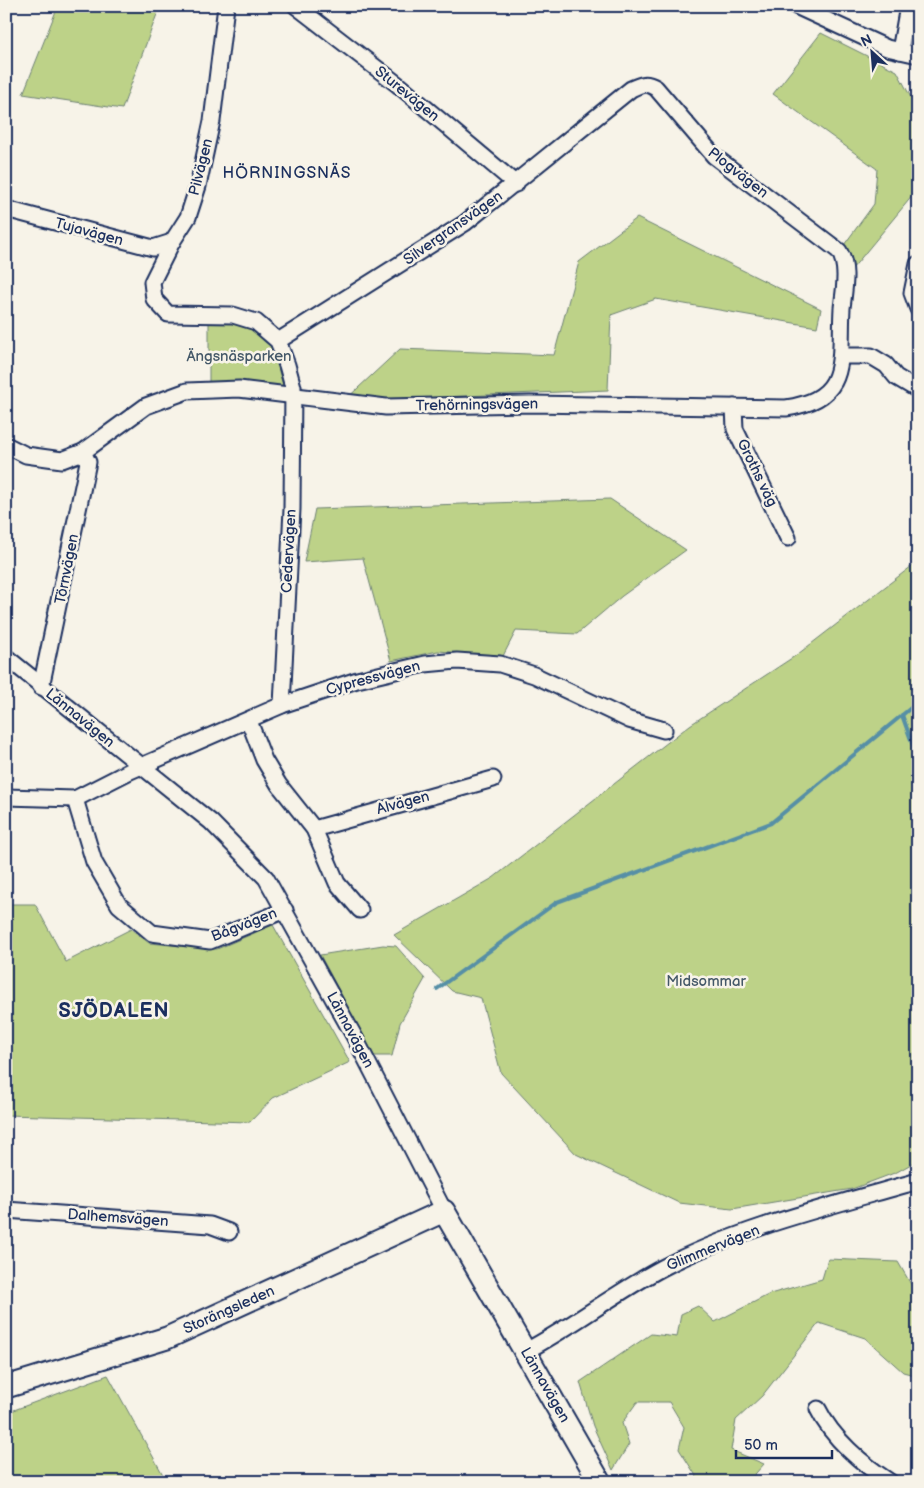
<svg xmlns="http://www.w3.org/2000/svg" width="924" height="1488" font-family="'Balsamiq Sans',sans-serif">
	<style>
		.green { fill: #bdd288; stroke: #6c8073 }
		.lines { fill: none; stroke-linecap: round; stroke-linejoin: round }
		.stream { stroke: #568fa6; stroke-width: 4 }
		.street-casing { stroke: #1b2f5e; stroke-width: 19 }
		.secondary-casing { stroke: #1b2f5e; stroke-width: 25 }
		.street { stroke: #f7f3e8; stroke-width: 15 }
		.secondary { stroke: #f7f3e8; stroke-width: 21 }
		.labels { text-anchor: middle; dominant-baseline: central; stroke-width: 5; stroke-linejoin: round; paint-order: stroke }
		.street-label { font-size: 15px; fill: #1b2f5e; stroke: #f7f3e8 }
		.park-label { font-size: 15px; fill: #445868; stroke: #f7f3e8 }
		.neighbourhood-label { font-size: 16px; letter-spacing: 1px; fill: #1b2f5e; stroke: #f7f3e8 }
		.district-label { font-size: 20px; font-weight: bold; letter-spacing: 1px; fill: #1b2f5e; stroke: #f7f3e8 }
	</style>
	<rect width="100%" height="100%" fill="#f7f3e8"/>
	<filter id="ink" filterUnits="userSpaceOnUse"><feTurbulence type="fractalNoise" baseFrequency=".02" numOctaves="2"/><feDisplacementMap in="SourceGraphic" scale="10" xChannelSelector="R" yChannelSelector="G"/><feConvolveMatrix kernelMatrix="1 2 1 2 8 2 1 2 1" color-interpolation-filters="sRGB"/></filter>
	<g filter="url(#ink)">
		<g class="green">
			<polygon points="58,6 160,6 122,109 23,94"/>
			<polygon points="821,33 897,71 918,111 918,189 852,269 844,245 874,204 877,169 773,94"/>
			<polygon points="637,218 821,309 817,327 656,299 611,315 608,390 344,401 400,349 554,355 579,262"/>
			<polygon points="209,320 243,322 271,343 284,389 209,382"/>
			<polygon points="610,499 686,550 622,596 577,634 516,631 503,656 438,651 391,661 363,558 304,562 315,509"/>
			<polygon points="918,559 918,1160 897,1172 852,1189 732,1209 679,1203 576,1154 501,1073 481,998 452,991 394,935 493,878 690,725 798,654 912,566"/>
			<polygon points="6,904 35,904 66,962 131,929 149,943 217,949 273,925 350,1062 273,1098 250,1122 6,1115"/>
			<polygon points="383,945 396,946 425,979 400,1023 392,1056 374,1056 320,955"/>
			<polygon points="828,1259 898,1262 912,1286 918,1285 918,1376 903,1372 865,1338 819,1323 762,1396 736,1420 731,1450 764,1464 748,1482 700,1482 679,1449 684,1427 669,1402 637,1402 622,1423 629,1444 613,1470 593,1426 580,1382 651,1334 677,1337 681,1314 698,1306 715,1322 770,1294 822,1279"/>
			<polygon points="108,1375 167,1482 6,1482 6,1413"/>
		</g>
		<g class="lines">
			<g class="stream">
				<polyline points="902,715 918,759"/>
				<polyline points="437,989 557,902 771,823 918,702"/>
			</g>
			<defs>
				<g id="street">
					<polyline points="226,6 212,121 198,186 188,217 172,242 152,282 154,299 168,314 233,315 256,322 278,341 287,365 293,387 292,509 282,705"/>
					<polyline points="296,6 397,84 516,184"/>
					<polyline points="796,6 887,48 918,55"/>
					<polyline points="900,51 908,6"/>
					<polyline points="6,209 153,248 172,242"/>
					<polyline points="918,264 912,293 918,309"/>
					<polyline points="843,356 871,356 886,365 896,377 918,390"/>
					<polyline points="734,407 735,429 788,538"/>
					<path d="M6,445l20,10 36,5 21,-8 63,-46 41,-15 52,-2 147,18 144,-3 256,4c65,-9 53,-49 56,-100 2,-18 7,-41 -3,-57l-125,-95 -58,-68c-10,-6 -14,-4 -25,1l-166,134 -187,118"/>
					<polyline points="6,657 211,822 266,878 354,1036 444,1211"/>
					<polyline points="41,687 88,462 83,452"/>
					<polyline points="249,721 264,760 279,785 314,829 337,883 360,910"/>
					<polyline points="6,797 75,799 130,771 282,705 357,680 425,664 457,661 500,664 534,675 629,720 664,730"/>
					<polyline points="75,799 94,862 119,905 152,933 210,941 285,910"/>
					<polyline points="314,829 493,779"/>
					<polyline points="6,1210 210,1225 229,1232"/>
					<path d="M526,1351c47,-25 89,-58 136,-83 76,-40 173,-63 256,-87"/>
					<path d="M818,1409c14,29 44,55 72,73"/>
				</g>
				<polyline id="secondary" points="6,1387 167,1338 444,1211 600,1482"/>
			</defs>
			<use href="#street" class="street-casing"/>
			<use href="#secondary" class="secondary-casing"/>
			<use href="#street" class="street"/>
			<use href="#secondary" class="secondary"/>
		</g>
	</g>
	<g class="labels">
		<g class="street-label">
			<text transform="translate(407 94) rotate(39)">Sturevägen</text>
			<text transform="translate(201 167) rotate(-76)">Pilvägen</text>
			<text transform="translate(738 173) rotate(38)">Plogvägen</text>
			<text transform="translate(453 228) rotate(-35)">Silvergransvägen</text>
			<text transform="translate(89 232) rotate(15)">Tujavägen</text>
			<text transform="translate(477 405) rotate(-1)">Trehörningsvägen</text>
			<text transform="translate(757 473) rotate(64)">Groths väg</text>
			<text transform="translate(289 551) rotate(-87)">Cedervägen</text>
			<text transform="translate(67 569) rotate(-79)">Törnvägen</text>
			<text transform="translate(373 678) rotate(-15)">Cypressvägen</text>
			<text transform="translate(80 718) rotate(39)">Lännavägen</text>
			<text transform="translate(403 803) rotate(-15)">Alvägen</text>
			<text transform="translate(244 925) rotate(-21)">Bågvägen</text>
			<text transform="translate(350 1030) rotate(62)">Lännavägen</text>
			<text transform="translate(118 1218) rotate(4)">Dalhemsvägen</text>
			<text transform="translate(713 1248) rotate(-22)">Glimmervägen</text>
			<text transform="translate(229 1310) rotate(-24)">Storängsleden</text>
			<text transform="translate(545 1385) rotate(60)">Lännavägen</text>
		</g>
		<g class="park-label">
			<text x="239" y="356">Ängsnäsparken</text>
			<text x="706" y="981">Midsommar</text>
		</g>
		<g class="neighbourhood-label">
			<text x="287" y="173">HÖRNINGSNÄS</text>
		</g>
		<g class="district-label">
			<text x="114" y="1011">SJÖDALEN</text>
		</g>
	</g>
	<rect width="924" height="1488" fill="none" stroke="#f7f3e8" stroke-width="25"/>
	<rect x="12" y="12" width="899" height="1463" fill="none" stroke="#1b2f5e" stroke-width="2" filter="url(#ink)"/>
	<g transform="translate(872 52) rotate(334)" stroke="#f7f3e8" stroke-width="4" paint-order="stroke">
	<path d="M0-4L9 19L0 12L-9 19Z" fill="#1b2f5e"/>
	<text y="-8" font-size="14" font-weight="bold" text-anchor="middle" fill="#1b2f5e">N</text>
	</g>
	<path d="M736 1450v8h96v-8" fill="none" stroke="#1b2f5e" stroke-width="2.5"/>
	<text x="744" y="1450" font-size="15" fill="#1b2f5e" stroke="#f7f3e8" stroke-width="4" paint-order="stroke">50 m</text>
</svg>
